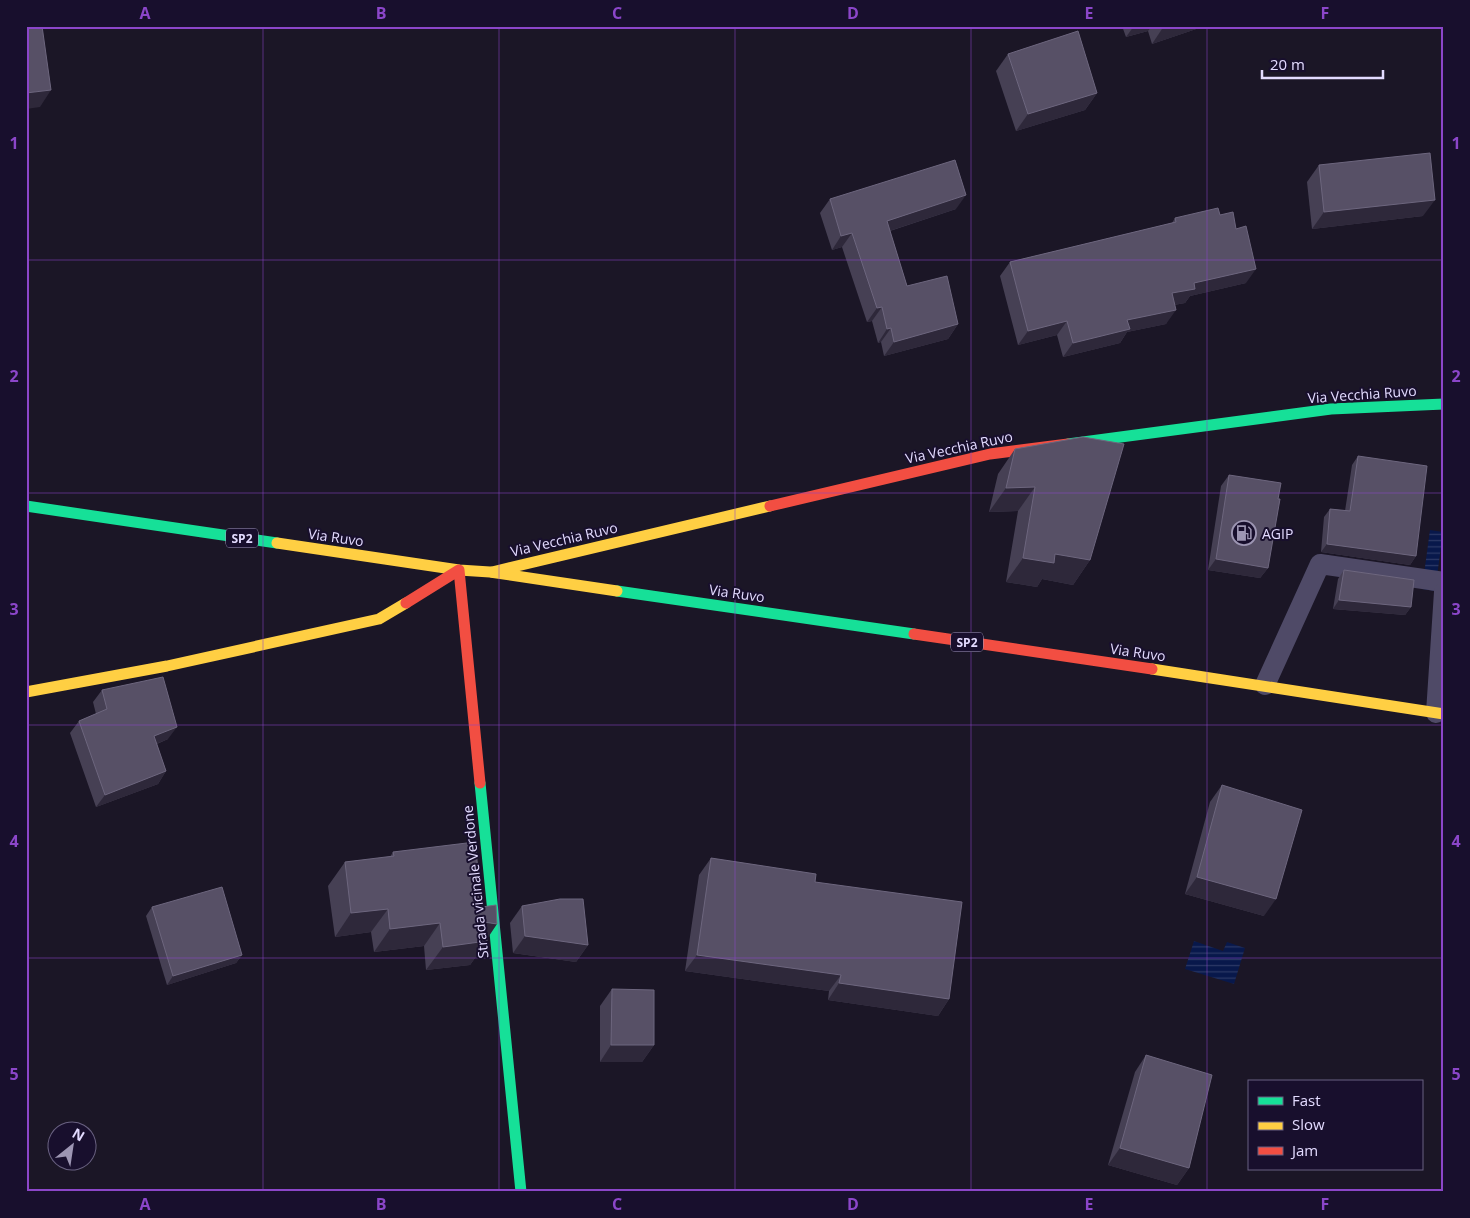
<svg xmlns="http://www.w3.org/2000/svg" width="1470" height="1218" font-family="'Open Sans',sans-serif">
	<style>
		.water { fill: url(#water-rules) }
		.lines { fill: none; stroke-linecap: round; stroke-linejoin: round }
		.lane { stroke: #4f4a67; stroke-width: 20 }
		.fast { stroke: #16e098; stroke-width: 11 }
		.slow { stroke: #ffcf43; stroke-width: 11 }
		.jam { stroke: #f24e42; stroke-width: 11 }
		.wall { fill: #464054 }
		.shaded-wall { fill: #2e283a }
		.building { fill: #575066; stroke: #6d667e }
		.grid { fill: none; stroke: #8b46c9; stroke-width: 1; stroke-opacity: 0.55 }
		.labels { text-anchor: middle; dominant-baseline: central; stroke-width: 4; stroke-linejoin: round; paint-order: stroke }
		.shield { fill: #180f2d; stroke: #a69ec0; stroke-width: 1 }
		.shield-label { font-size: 12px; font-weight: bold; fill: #e3dbff }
		.street-label { font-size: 14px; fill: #e3dbff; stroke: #180f2d }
		.poi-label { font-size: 14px; fill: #e3dbff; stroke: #180f2d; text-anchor: start }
		.neatline { fill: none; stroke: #8b46c9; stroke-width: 2 }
		.grid-label { font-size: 16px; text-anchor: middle; font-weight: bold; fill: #8b46c9 }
	</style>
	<defs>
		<pattern id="water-rules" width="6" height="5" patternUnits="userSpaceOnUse" patternTransform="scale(1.25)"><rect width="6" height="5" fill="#08184b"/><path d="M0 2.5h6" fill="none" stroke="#2c3966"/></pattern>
	</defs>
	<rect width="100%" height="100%" fill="#1b1626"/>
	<g class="water">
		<polygon points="1430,530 1443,532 1435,591 1422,589"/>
		<polygon points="1194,941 1223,951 1227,942 1245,948 1234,984 1185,969"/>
	</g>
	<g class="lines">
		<g class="lane">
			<polyline points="1265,685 1320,564 1444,582"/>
			<polyline points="1436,713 1444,592"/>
		</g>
		<g class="fast">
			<polyline points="1068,444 1331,409 1444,404"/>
			<polyline points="26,506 277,543"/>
			<polyline points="617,591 914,634"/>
			<polyline points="480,783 521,1192"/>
		</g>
		<g class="slow">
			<polyline points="277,543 459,570 490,572 617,591"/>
			<polyline points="492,572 770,506"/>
			<polyline points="1152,669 1444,714"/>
			<polyline points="26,692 167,666 379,619 406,603"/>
		</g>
		<g class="jam">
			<polyline points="770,506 990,454 1068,444"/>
			<polyline points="406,603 459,570 480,783"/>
			<polyline points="914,634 1152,669"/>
		</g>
	</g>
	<g class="wall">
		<polygon points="1122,26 1205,26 1152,44 1148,31 1126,37"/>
		<polygon points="1008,54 1097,93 1085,110 1016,131 996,71"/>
		<polygon points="1319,165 1423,216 1312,229 1307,182"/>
		<polygon points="830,199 956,209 890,231 907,286 958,324 948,339 884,356 881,342 878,343 872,321 867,322 842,247 832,250 820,213"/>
		<polygon points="1220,215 1246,283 1190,296 1185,303 1174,305 1166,324 1127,332 1120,343 1063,357 1057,335 1018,345 1000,276 1010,262 1172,223 1175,218"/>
		<polygon points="1015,449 1090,560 1073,585 1042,579 1037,587 1006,582 1018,511 989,512 998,474"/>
		<polygon points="1358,456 1416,556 1410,565 1321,552 1324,517 1330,509 1345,511 1352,465"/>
		<polygon points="1229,475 1268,568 1260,578 1208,570 1221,486"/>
		<polygon points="1344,570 1411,607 1405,615 1333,609 1338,579"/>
		<polygon points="102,690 168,739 157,744 166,771 158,784 96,807 70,733 79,721 96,714 93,702"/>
		<polygon points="1222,785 1264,916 1185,894 1210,802"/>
		<polygon points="393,852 486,940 487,941 470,965 426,970 424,946 374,952 371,932 335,937 328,886 345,862 390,857"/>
		<polygon points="711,858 815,882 949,999 938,1016 828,1000 829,991 685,971 699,875"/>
		<polygon points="522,906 588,945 576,962 513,953 510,923"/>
		<polygon points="152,907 242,955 236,963 167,985 146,916"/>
		<polygon points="612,989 654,1045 642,1062 600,1062 600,1006"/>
		<polygon points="1146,1055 1189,1168 1177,1185 1108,1165 1135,1072"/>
	</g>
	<g class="shaded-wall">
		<polygon points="1134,26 1152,26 1148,31 1126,37"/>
		<polygon points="1164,26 1205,26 1152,44"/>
		<polygon points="51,90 40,107 26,109 26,93"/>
		<polygon points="1097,93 1085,110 1016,131 1028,114"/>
		<polygon points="966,195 956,209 877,235 887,221"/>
		<polygon points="1435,200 1423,216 1312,229 1324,212"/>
		<polygon points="852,233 842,247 832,250 841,236"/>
		<polygon points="1256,269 1246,283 1190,296 1185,303 1162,307 1172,293 1194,283"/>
		<polygon points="882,307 872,321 867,322 877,308"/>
		<polygon points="1176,310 1166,324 1127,332 1120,343 1063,357 1073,343 1127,320"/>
		<polygon points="1067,321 1057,335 1018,345 1028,331"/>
		<polygon points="958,324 948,339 884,356 894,342"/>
		<polygon points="891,328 881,342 878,343 887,329"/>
		<polygon points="1035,487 1018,511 989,512 1006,488"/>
		<polygon points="1327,544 1416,556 1410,565 1321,552"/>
		<polygon points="1055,554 1090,560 1073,585 1042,579 1037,587 1006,582 1023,558"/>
		<polygon points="1216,559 1268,568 1260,578 1208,570"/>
		<polygon points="1339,600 1411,607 1405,615 1333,609"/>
		<polygon points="177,727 168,739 146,748 154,736"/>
		<polygon points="166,771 158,784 96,807 105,795"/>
		<polygon points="1197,877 1276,899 1264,916 1185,894"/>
		<polygon points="388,909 371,932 335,937 351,913"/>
		<polygon points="484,922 497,924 485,942 487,941 470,965 426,970 443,947"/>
		<polygon points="440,923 424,946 374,952 390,929"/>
		<polygon points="525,936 588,945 576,962 513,953"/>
		<polygon points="242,955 236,963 167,985 173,976"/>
		<polygon points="697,955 841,975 829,991 685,971"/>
		<polygon points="839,983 949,999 938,1016 828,1000"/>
		<polygon points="611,1045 654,1045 642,1062 600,1062"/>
		<polygon points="1120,1148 1189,1168 1177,1185 1108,1165"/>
	</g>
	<g class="building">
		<polygon points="26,26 42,26 51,90 26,93"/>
		<polygon points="1078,31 1097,93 1028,114 1008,54"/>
		<polygon points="1430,153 1435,200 1324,212 1319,165"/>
		<polygon points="955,160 966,195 887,221 907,286 947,276 958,324 894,342 891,328 887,329 882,307 877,308 852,233 841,236 830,199"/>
		<polygon points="1218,208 1220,215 1233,212 1236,229 1246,226 1256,269 1194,283 1195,289 1172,293 1176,310 1127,320 1130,329 1073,343 1067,321 1028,331 1010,262 1176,222 1175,218"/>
		<polygon points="1083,437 1124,444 1090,560 1055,554 1054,563 1023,558 1035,487 1006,488 1015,449"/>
		<polygon points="1358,456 1427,466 1416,556 1327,544 1330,509 1350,511"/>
		<polygon points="1229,475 1281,483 1278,499 1280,499 1268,568 1216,559"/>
		<polygon points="1344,570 1414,580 1411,607 1339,600"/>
		<polygon points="163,677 177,727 154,736 166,771 105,795 79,721 107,709 102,690"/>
		<polygon points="1222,785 1302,810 1276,899 1197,877"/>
		<polygon points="475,842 482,907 496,905 497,924 484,922 487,941 443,947 440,923 390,929 388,909 351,913 345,862 394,856 393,852"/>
		<polygon points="711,858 816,874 815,882 962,902 949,999 839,983 841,975 697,955"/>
		<polygon points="222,887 242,955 173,976 152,907"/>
		<polygon points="560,899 583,899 588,945 525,936 522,906"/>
		<polygon points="612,989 654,990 654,1045 611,1045"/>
		<polygon points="1146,1055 1212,1075 1189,1168 1120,1148"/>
	</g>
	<path class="grid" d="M263,26v1166M499,26v1166M735,26v1166M971,26v1166M1207,26v1166M26,260h1418M26,493h1418M26,725h1418M26,958h1418"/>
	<defs>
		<symbol id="fuel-ring" viewBox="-11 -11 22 22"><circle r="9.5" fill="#180f2d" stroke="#9d96b3" stroke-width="1.5"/><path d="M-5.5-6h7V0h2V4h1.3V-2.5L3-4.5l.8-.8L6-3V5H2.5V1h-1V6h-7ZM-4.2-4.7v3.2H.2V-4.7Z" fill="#9d96b3"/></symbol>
	</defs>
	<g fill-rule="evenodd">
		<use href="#fuel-ring" x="1230" y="519" width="28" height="28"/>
	</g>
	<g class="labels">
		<g class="shield">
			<rect x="226" y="528.5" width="32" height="19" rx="4"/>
			<rect x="951" y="632.5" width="32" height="19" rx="4"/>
		</g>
		<g class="shield-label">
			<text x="242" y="538">SP2</text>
			<text x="967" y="642">SP2</text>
		</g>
		<g class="street-label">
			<text transform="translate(1362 394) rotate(-4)">Via Vecchia Ruvo</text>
			<text transform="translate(959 447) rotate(-12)">Via Vecchia Ruvo</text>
			<text transform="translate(336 537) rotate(8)">Via Ruvo</text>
			<text transform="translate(564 539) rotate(-13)">Via Vecchia Ruvo</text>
			<text transform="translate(737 593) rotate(8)">Via Ruvo</text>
			<text transform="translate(1138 652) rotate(8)">Via Ruvo</text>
			<text transform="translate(475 882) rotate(-96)">Strada vicinale Verdone</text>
		</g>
		<g class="poi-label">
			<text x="1262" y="533">AGIP</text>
		</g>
	</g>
	<rect width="1470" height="1218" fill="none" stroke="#180f2d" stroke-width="55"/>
	<rect x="1248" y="1080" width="175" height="90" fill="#180f2d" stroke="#696181"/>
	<rect x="1258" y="1097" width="25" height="8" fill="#16e098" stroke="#696181"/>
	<text x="1292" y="1106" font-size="15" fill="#e3dbff">Fast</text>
	<rect x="1258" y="1122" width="25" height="8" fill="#ffcf43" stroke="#696181"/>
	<text x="1292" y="1130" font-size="15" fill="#e3dbff">Slow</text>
	<rect x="1258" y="1147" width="25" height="8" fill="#f24e42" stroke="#696181"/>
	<text x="1292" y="1156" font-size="15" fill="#e3dbff">Jam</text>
	<g transform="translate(72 1146) rotate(30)"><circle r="24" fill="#180f2d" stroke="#696181"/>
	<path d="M0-4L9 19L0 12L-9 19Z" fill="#9d96b3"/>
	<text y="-8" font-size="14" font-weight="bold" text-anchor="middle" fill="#e3dbff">N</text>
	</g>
	<path d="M1262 70v8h121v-8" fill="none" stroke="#e3dbff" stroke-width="2.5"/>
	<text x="1270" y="70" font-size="15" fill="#e3dbff" stroke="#180f2d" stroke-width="4" paint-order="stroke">20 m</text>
	<rect x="28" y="28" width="1414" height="1162" class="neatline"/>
	<g class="grid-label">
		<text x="145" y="19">A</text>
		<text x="381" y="19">B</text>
		<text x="617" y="19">C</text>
		<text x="853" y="19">D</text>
		<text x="1089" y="19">E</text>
		<text x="1325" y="19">F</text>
		<text x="14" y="149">1</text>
		<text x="1456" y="149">1</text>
		<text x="14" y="382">2</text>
		<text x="1456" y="382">2</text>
		<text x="14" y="615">3</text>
		<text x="1456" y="615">3</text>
		<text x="14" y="847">4</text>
		<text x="1456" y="847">4</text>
		<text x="14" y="1080">5</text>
		<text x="1456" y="1080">5</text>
		<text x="145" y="1210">A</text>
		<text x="381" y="1210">B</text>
		<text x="617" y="1210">C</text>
		<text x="853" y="1210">D</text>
		<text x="1089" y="1210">E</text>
		<text x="1325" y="1210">F</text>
	</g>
</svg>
